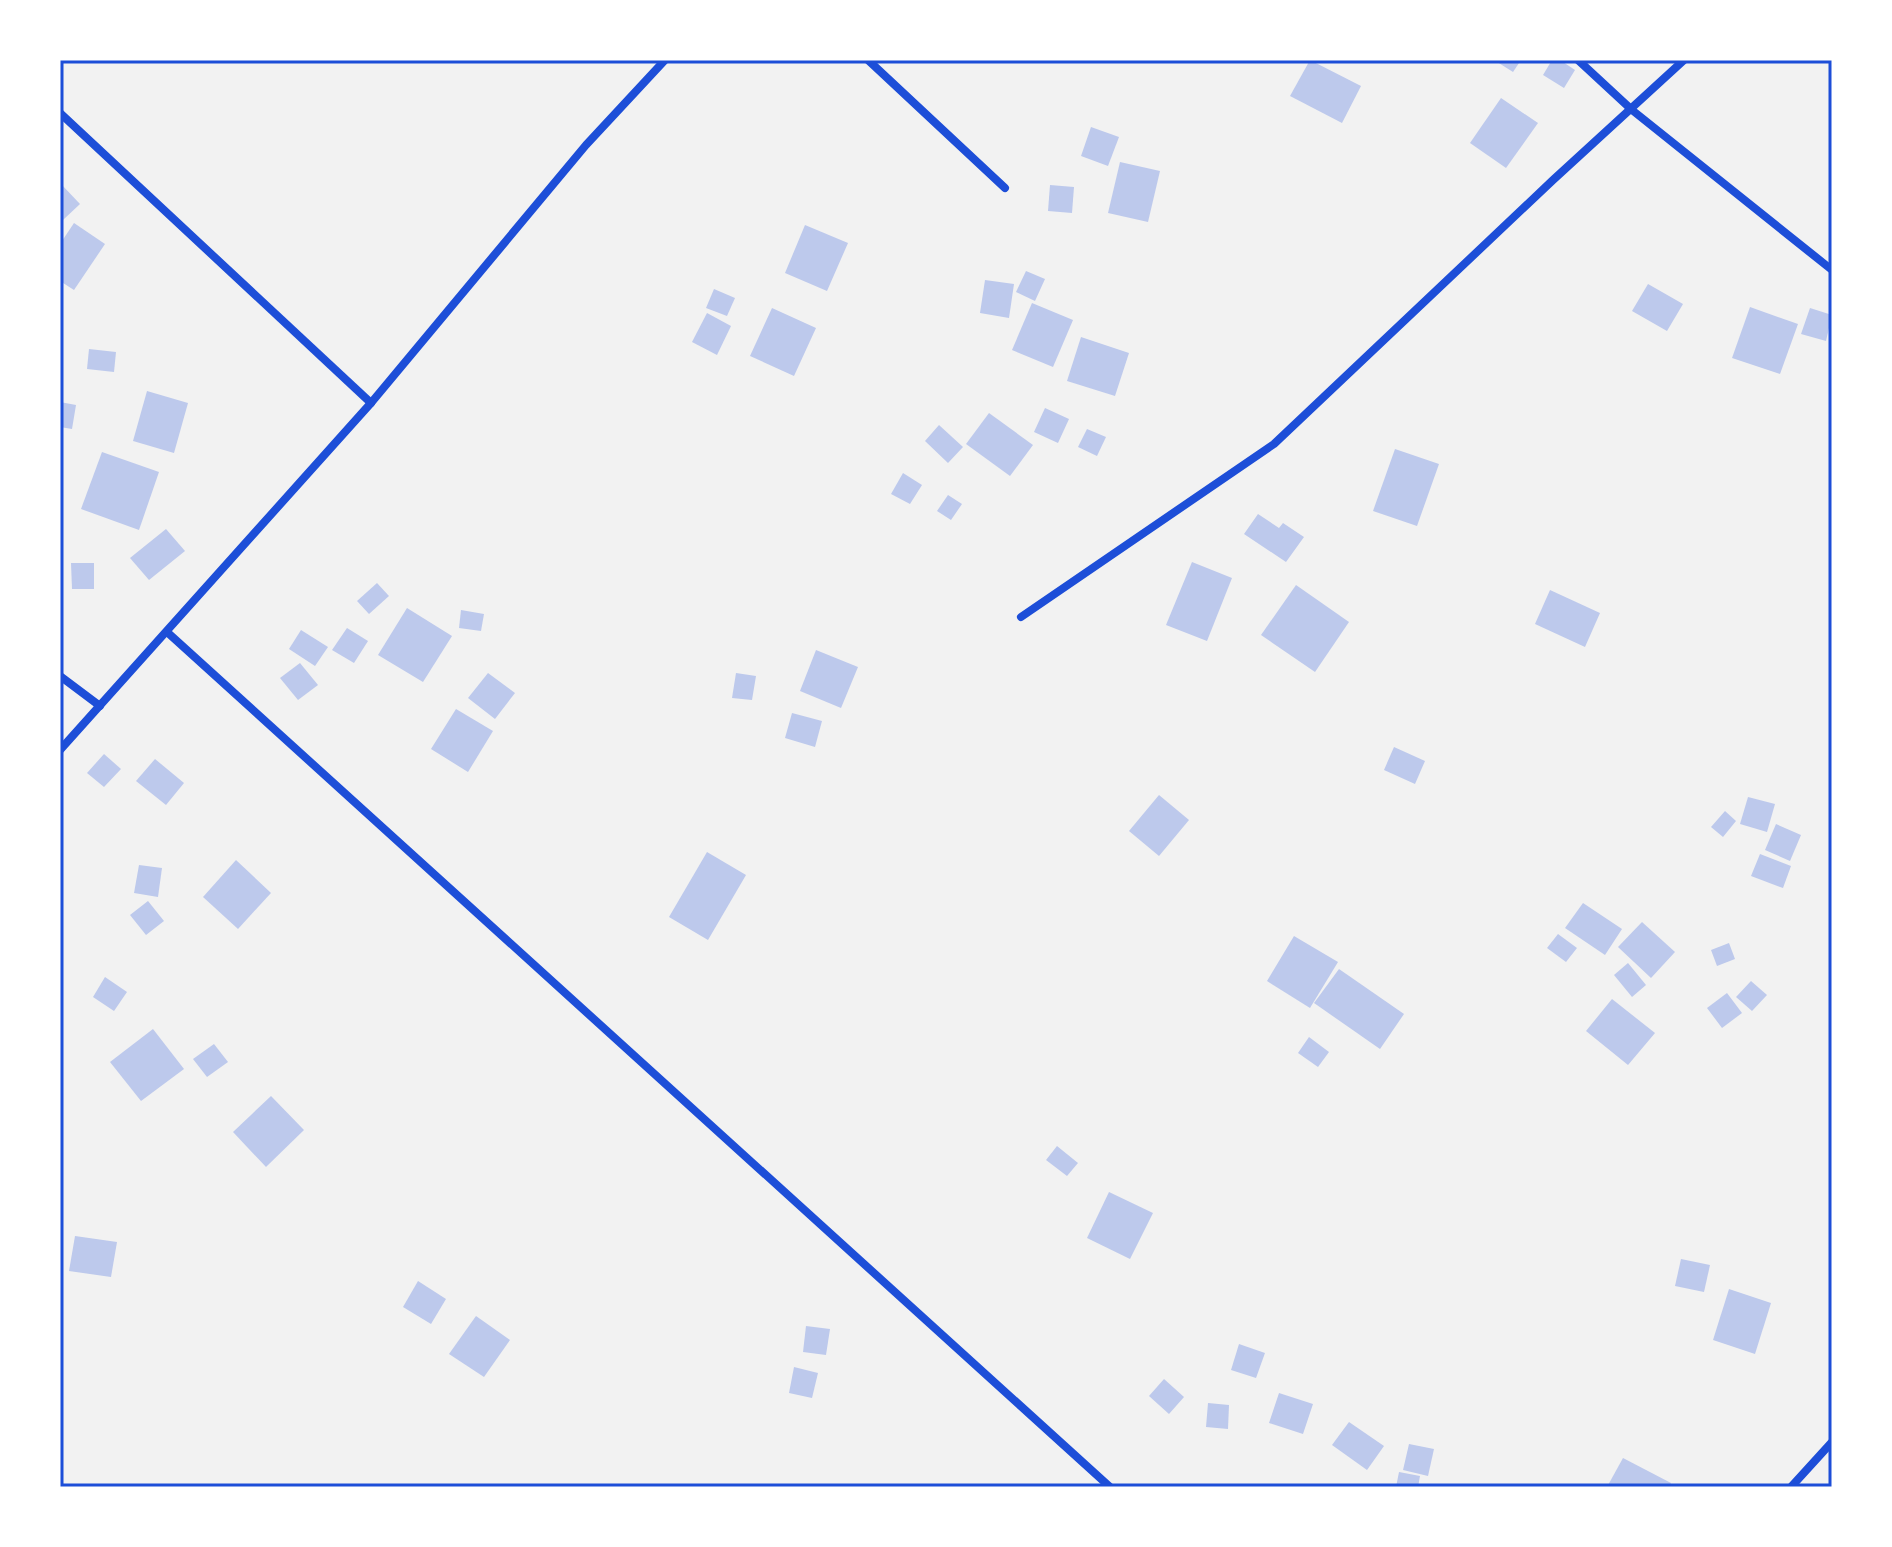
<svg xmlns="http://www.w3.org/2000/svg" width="1892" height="1547" font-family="'Public Sans',sans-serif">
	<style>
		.building { fill: #bdc9ec }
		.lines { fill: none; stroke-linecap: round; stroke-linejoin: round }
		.minor { stroke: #1d4ed8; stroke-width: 8 }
		.neatline { fill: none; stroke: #1d4ed8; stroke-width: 3 }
	</style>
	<rect width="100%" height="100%" fill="#f2f2f2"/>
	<g class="building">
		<polygon points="1310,60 1361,86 1342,123 1290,96"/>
		<polygon points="1494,60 1521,60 1513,72"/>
		<polygon points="1552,60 1560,60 1575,70 1564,88 1543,75"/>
		<polygon points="1501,98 1538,123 1506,168 1470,143"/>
		<polygon points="1091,127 1119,137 1108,166 1081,156"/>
		<polygon points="1120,162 1160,171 1148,222 1108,213"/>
		<polygon points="61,184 80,204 63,220 60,217"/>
		<polygon points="1050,185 1074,187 1072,213 1048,211"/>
		<polygon points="74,223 105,244 74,290 60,281 60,244"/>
		<polygon points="805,225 848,243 827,291 785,273"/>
		<polygon points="1026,271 1045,279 1035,301 1016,292"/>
		<polygon points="985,280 1014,284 1009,318 980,313"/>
		<polygon points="1648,284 1683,304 1667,331 1632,311"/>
		<polygon points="714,289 735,298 727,316 706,308"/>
		<polygon points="1032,303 1073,320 1053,367 1012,350"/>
		<polygon points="1750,307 1798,324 1780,374 1732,358"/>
		<polygon points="772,308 816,328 794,376 750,356"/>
		<polygon points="1810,308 1832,315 1826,341 1801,334"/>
		<polygon points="707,313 731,326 717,355 692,342"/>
		<polygon points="1081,337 1129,353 1115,396 1067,381"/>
		<polygon points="89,349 116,352 114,372 87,369"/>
		<polygon points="147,391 188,403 174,453 133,441"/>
		<polygon points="60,402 76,405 72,429 60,427"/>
		<polygon points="1045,408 1069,419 1058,443 1034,432"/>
		<polygon points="989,413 1033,445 1010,476 966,444"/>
		<polygon points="939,425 963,447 948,463 925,441"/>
		<polygon points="1087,429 1106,437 1097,456 1078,447"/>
		<polygon points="1395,449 1439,464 1417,526 1373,511"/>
		<polygon points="102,452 159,472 139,530 81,509"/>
		<polygon points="903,473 922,485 910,504 891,494"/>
		<polygon points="948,495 962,504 951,520 937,511"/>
		<polygon points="1258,514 1279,528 1283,523 1304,537 1286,562 1244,534"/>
		<polygon points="166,529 185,551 149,580 130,558"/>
		<polygon points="1192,562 1232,578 1207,641 1166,625"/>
		<polygon points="71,563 94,563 94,589 72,589"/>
		<polygon points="377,583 389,596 369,614 357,601"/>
		<polygon points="1296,585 1349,622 1315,672 1261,635"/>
		<polygon points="1550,590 1600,613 1585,647 1535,624"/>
		<polygon points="407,608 452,636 423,682 378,655"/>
		<polygon points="461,610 484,614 481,631 459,628"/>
		<polygon points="347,628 368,641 354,663 332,650"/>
		<polygon points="301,630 328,647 315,666 289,649"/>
		<polygon points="816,650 858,667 841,708 800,691"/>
		<polygon points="300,663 318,685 298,700 280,678"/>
		<polygon points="488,673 515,693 495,719 468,698"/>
		<polygon points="736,673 756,676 752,700 732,698"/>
		<polygon points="456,709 493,731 468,772 431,749"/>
		<polygon points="792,713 822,721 815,747 785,738"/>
		<polygon points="1394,747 1425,761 1415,784 1384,770"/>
		<polygon points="104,754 121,769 104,787 87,773"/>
		<polygon points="155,759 184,783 166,805 136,781"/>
		<polygon points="1159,795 1189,820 1159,856 1129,831"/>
		<polygon points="1748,797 1775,804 1767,832 1740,824"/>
		<polygon points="1725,811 1736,821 1723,837 1711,827"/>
		<polygon points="1776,824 1801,835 1790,861 1765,850"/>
		<polygon points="707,852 746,875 708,940 669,917"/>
		<polygon points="1760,854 1791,866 1783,888 1751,876"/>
		<polygon points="236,860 271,893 238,929 203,897"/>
		<polygon points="139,865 162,868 158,897 134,893"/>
		<polygon points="148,901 164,921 146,935 130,915"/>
		<polygon points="1583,903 1622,929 1605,955 1565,928"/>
		<polygon points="1642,922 1675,952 1651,978 1618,947"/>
		<polygon points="1558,934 1577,948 1566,962 1547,948"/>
		<polygon points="1294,936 1338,962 1310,1008 1267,981"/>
		<polygon points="1729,943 1735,959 1717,966 1711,950"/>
		<polygon points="1628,963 1646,985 1632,997 1614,975"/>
		<polygon points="1339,969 1404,1014 1380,1049 1314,1003"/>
		<polygon points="105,977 127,992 114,1011 93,997"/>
		<polygon points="1751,981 1767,995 1752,1011 1736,997"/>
		<polygon points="1727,993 1742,1013 1722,1028 1707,1008"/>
		<polygon points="1612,999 1655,1033 1628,1065 1586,1031"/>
		<polygon points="153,1029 184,1069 141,1101 110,1062"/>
		<polygon points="1309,1037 1329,1052 1318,1067 1298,1053"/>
		<polygon points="214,1044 228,1062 207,1077 193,1059"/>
		<polygon points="271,1096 304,1130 266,1167 233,1132"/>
		<polygon points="1057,1146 1078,1163 1067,1176 1046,1160"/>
		<polygon points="1109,1192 1153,1213 1130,1259 1087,1238"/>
		<polygon points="75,1236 117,1242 111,1277 69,1271"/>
		<polygon points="1681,1259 1710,1265 1704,1292 1675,1286"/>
		<polygon points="418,1281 446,1299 431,1324 403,1307"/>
		<polygon points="1729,1289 1771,1303 1755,1354 1713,1340"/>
		<polygon points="476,1316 510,1340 484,1377 449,1354"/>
		<polygon points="806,1326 830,1329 826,1355 803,1352"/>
		<polygon points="1239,1344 1265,1353 1256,1378 1231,1370"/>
		<polygon points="794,1367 818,1373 812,1398 789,1393"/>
		<polygon points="1164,1379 1184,1397 1169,1414 1149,1396"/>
		<polygon points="1279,1393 1313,1404 1303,1434 1269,1423"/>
		<polygon points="1208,1403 1229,1405 1228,1429 1206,1427"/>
		<polygon points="1349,1422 1384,1446 1367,1470 1332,1445"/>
		<polygon points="1409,1444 1434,1449 1428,1476 1403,1470"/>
		<polygon points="1623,1458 1671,1483 1669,1487 1607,1487"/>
		<polygon points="1399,1472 1420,1476 1418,1487 1396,1487"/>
	</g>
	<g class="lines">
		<g class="minor">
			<polyline points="868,60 1005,188"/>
			<polyline points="1578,60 1632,110 1832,270"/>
			<polyline points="60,113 371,403"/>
			<polyline points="1021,617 1274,444 1553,180 1684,60"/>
			<polyline points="167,632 1110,1487"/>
			<polyline points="60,676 100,706"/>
			<polyline points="60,750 371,403 586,145 665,60"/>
			<polyline points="1791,1487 1832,1442"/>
		</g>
	</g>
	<rect width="1892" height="1547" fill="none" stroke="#ffffff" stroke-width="124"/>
	<rect x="62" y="62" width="1768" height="1423" class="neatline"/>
</svg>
